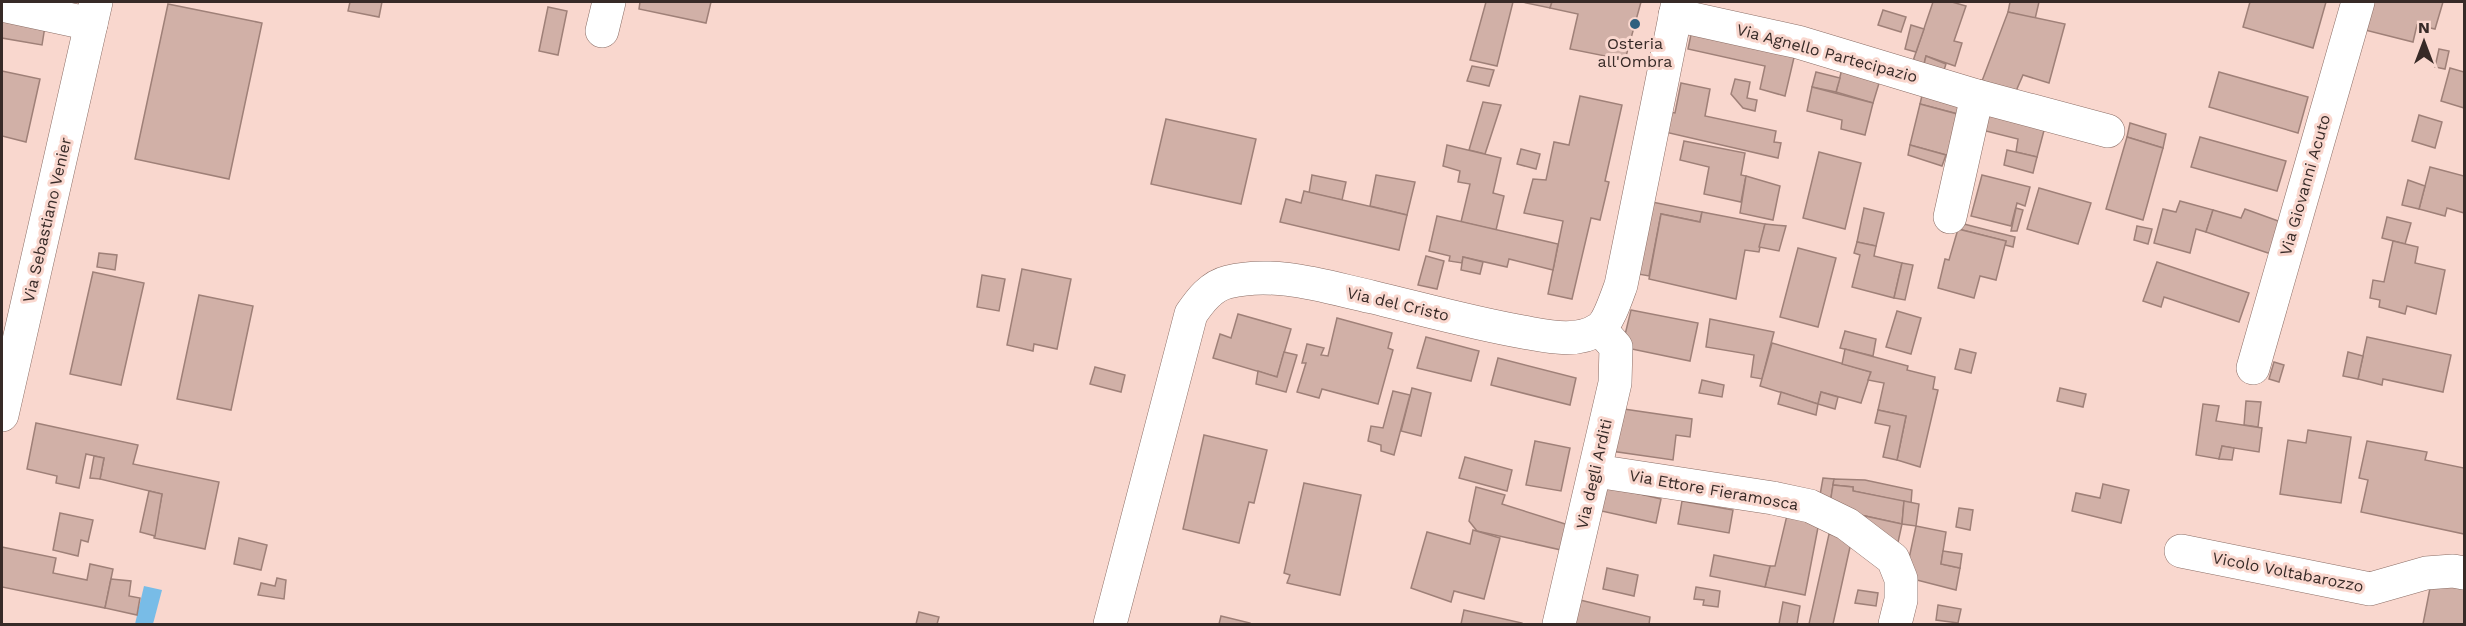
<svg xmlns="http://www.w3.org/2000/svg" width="2466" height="626" font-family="'Work Sans',sans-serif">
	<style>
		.water { fill: #78bce7 }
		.building { fill: #d1b0a7; stroke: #9f8078; stroke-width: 1.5 }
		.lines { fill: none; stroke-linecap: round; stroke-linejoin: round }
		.minor-casing { stroke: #8b6d65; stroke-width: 34 }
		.tertiary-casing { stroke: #8b6d65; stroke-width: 34 }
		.minor { stroke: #fff; stroke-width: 33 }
		.tertiary { stroke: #fff; stroke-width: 33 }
		.poi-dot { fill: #2f607e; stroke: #f9d7ce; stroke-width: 2 }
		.labels { text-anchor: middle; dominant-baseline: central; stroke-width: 6; stroke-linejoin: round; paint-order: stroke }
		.poi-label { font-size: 16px; fill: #372a27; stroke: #f9d7ce }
		.street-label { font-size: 16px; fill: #372a27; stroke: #f9d7ce }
	</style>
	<rect width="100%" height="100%" fill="#f9d7ce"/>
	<polygon class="water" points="144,586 162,590 153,624 135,624"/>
	<g class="building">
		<polygon points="350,2 382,2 379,17 348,11"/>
		<polygon points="640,2 711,2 706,23 639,9"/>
		<polygon points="1486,2 1513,2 1497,66 1470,60"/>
		<polygon points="1522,2 1552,2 1550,8"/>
		<polygon points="1552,2 1641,2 1625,60 1570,49 1578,14 1550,8"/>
		<polygon points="1933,2 1952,2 1966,6 1954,41 1962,43 1955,66 1926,56 1924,64 1913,61"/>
		<polygon points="2010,2 2039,2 2035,19 2008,12"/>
		<polygon points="2250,2 2326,2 2313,48 2243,27"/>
		<polygon points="2370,2 2443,2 2435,29 2417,25 2413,42 2365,30"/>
		<polygon points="168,4 262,23 229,179 135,159"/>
		<polygon points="548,7 567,11 558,55 539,51"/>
		<polygon points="1883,10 1906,17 1901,32 1878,25"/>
		<polygon points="2,11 46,20 42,45 2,38"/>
		<polygon points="2008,12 2065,24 2049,83 2023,75 2016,91 1982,81"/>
		<polygon points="1693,25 1796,49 1785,96 1760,89 1765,66 1688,49"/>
		<polygon points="1911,25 1924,29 1916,52 1905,49"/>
		<polygon points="2439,49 2449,51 2445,69 2435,67"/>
		<polygon points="1926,56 1946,64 1944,70 1924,64"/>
		<polygon points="1472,66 1494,70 1489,86 1467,81"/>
		<polygon points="2450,68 2464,72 2464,108 2441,101"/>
		<polygon points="1842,69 1880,80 1873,103 1836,92"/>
		<polygon points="2,71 40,79 26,142 2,136"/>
		<polygon points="1816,72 1840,78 1836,92 1812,87"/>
		<polygon points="2219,72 2308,97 2298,133 2209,107"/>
		<polygon points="1735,79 1750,82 1747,98 1757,100 1755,111 1743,108 1731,94"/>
		<polygon points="1681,83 1710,89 1705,116 1776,131 1774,142 1781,143 1778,158 1665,132 1669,112 1675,113"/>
		<polygon points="1812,87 1873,103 1865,135 1841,129 1842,120 1807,111"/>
		<polygon points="1924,87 1959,107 1958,114 1920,104"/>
		<polygon points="1580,96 1622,105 1605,181 1609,182 1600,220 1591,218 1572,299 1548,294 1563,221 1524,213 1533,179 1546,180 1554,142 1569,145"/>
		<polygon points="1483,102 1501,105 1485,154 1469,150"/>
		<polygon points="1986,102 2047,119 2037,157 2016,152 2018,139 1978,129"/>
		<polygon points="1920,104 1961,115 1950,156 1910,145"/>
		<polygon points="2419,115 2442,122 2435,148 2412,141"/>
		<polygon points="1166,119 1256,139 1241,204 1151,184"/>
		<polygon points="2130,123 2166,134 2163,148 2127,137"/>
		<polygon points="2127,137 2163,148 2143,220 2106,209"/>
		<polygon points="2200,137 2286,161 2277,191 2191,167"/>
		<polygon points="1684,141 1745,153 1741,175 1746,176 1741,202 1704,194 1709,167 1680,160"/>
		<polygon points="1447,145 1501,158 1493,193 1504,196 1496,230 1461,222 1470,184 1458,182 1460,171 1443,166"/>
		<polygon points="1910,145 1946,155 1942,166 1908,155"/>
		<polygon points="1521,149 1540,154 1536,169 1517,164"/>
		<polygon points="2007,150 2037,157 2033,173 2004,165"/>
		<polygon points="1819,152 1861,163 1845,229 1803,218"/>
		<polygon points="2430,167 2464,176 2464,213 2447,208 2445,216 2419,209"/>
		<polygon points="1312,175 1346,182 1342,200 1309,193"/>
		<polygon points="1376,175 1415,182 1407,215 1370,206"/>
		<polygon points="1982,175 2030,187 2025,206 2017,203 2011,226 1971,216"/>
		<polygon points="1746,176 1780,186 1773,220 1740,213"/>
		<polygon points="2408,180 2425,186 2419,209 2402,205"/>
		<polygon points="2039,188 2091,203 2078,244 2027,229"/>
		<polygon points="1304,191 1407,215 1399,250 1280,222 1286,199 1301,203"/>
		<polygon points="2180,201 2213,210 2206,232 2196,229 2190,253 2154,243 2163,209 2176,212"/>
		<polygon points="1652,202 1702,212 1700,222 1661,214 1649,276 1638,274"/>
		<polygon points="1864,208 1884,213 1876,246 1857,242"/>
		<polygon points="2016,208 2023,210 2017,231 2011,231"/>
		<polygon points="2245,209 2281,222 2271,254 2206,232 2213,210 2241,218"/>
		<polygon points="1702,212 1765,224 1759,252 1745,250 1736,299 1649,279 1661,214 1700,222"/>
		<polygon points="1437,216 1558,244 1553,270 1509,259 1507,267 1463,257 1462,263 1449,261 1450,256 1429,251"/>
		<polygon points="2387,217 2411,223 2405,244 2382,238"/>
		<polygon points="1960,223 2015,237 2013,247 2005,245 2006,241 1958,229"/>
		<polygon points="1765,224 1786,226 1779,251 1759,247"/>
		<polygon points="2137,226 2152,229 2148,244 2134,240"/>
		<polygon points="1958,229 2006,241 1996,280 1980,276 1974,298 1938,288 1945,259 1949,260"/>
		<polygon points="2393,241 2418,247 2415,263 2445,270 2436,314 2407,306 2405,314 2379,307 2380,300 2370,298 2373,280 2384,282"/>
		<polygon points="1857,242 1876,246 1874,256 1902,263 1894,298 1852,287 1860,255 1854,253"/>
		<polygon points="1798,248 1836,258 1818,327 1780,317"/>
		<polygon points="99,253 117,255 115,270 97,267"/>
		<polygon points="1426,256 1444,261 1437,289 1418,285"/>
		<polygon points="1463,257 1483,262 1480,274 1461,270"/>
		<polygon points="2157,262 2249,293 2239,322 2164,297 2161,307 2143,301"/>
		<polygon points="1902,263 1913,265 1905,300 1894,298"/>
		<polygon points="1022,269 1071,279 1057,349 1034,344 1033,351 1007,345"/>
		<polygon points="93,272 144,283 121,385 70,374"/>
		<polygon points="982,275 1005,279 999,311 977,307"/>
		<polygon points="199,295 253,306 231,410 177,399"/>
		<polygon points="1631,310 1698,323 1690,361 1622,347"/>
		<polygon points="1897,311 1921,318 1911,354 1886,347"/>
		<polygon points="1238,314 1291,329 1277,377 1213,358 1220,334 1231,338"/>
		<polygon points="1337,318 1392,333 1388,348 1393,350 1378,404 1322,389 1319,398 1297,392 1306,363 1302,363 1307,344 1324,348 1321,355 1328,356"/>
		<polygon points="1710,319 1774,332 1762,379 1751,377 1754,355 1706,347"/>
		<polygon points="1845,331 1876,339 1873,356 1840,348"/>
		<polygon points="1426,337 1479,351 1471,381 1417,368"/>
		<polygon points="2367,337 2451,355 2443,392 2383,379 2382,385 2358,379"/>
		<polygon points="1772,343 1871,372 1861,403 1821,392 1818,404 1760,386"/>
		<polygon points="1845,349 1908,366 1907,370 1935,377 1933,389 1938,390 1920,467 1897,460 1906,416 1878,410 1884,383 1868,380 1871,372 1842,364"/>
		<polygon points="1960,349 1976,353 1971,373 1955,369"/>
		<polygon points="1284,352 1297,355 1286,392 1256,384 1258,371 1277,377"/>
		<polygon points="2348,352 2363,356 2358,379 2343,376"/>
		<polygon points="1498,358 1576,378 1570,405 1491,385"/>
		<polygon points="2274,362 2284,365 2279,382 2269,379"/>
		<polygon points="1095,367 1125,375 1121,392 1090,384"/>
		<polygon points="1702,380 1724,385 1722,397 1699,393"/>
		<polygon points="1412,388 1431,393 1421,436 1401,431"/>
		<polygon points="2060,388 2086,394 2083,407 2057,401"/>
		<polygon points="1393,391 1410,395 1394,455 1381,451 1381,445 1368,441 1371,426 1383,428"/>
		<polygon points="1781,392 1818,404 1816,415 1778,404"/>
		<polygon points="1821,392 1838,397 1835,409 1818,404"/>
		<polygon points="2246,401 2261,402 2258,427 2244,425"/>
		<polygon points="2203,404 2219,406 2216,421 2262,428 2259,452 2222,446 2219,459 2196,455"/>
		<polygon points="1610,407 1692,419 1690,437 1676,435 1673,460 1611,451"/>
		<polygon points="1878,410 1906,416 1897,460 1883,457 1890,426 1875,423"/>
		<polygon points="36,423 138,445 133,464 219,482 205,549 154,538 162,494 100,479 104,458 86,454 79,488 56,483 57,476 27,469"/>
		<polygon points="2308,430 2351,437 2341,503 2280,494 2288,440 2306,443"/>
		<polygon points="1204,435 1267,450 1254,503 1249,502 1239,543 1183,529"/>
		<polygon points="1535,441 1570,448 1561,491 1526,485"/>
		<polygon points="2367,441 2427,452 2425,460 2464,468 2464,534 2361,512 2368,480 2359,478"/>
		<polygon points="2222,446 2234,448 2232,460 2219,459"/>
		<polygon points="94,456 104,458 100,479 90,478"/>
		<polygon points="1465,457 1512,470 1507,491 1459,478"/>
		<polygon points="1823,478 1834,479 1830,504 1820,495"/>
		<polygon points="1834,479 1865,480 1912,490 1911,503 1853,491 1853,487 1833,485"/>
		<polygon points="1304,483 1361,495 1340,595 1287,583 1290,575 1284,573"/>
		<polygon points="1594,483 1661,499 1656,523 1588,508"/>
		<polygon points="2103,484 2129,490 2121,523 2072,511 2076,493 2100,498"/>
		<polygon points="1833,485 1853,487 1853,491 1904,501 1902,524 1847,512 1830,504"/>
		<polygon points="1476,487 1505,495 1502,504 1578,528 1570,552 1477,531 1469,521"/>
		<polygon points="149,491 162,494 155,536 140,532"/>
		<polygon points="1682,501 1733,510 1729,533 1678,524"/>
		<polygon points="1904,501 1919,504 1916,526 1902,524"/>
		<polygon points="1959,508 1973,510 1970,530 1956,527"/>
		<polygon points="1788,511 1820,517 1805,595 1765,587 1770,566 1775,566"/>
		<polygon points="60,513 93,520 88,542 81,540 78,556 53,550"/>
		<polygon points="1865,516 1902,524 1897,547 1868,524"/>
		<polygon points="1916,526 1946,532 1941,564 1960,568 1956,590 1905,577"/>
		<polygon points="1473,530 1500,538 1484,599 1454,591 1451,602 1411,588 1427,532 1470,544"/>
		<polygon points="1829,534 1852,538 1833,624 1809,624"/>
		<polygon points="239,538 267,545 261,570 234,564"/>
		<polygon points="2,547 56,558 53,573 87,580 90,564 113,569 105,608 2,587"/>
		<polygon points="1943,551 1962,554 1960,568 1941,564"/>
		<polygon points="1714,555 1770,566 1765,587 1710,576"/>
		<polygon points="1607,568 1638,575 1634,596 1603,589"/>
		<polygon points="277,578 286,580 284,599 258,595 261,583 275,586"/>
		<polygon points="111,579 131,581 129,596 140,598 137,615 105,608"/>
		<polygon points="2431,583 2464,589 2464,624 2423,624"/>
		<polygon points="1696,587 1720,591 1718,607 1703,605 1704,600 1694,599"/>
		<polygon points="1858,590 1878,593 1876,606 1855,603"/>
		<polygon points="1576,599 1650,617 1649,624 1570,624"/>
		<polygon points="1783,602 1800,606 1797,624 1779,624"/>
		<polygon points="1938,605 1961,609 1958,623 1936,620"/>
		<polygon points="1464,610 1522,623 1522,624 1461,624"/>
		<polygon points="919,612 939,617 937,624 916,624"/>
		<polygon points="1221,616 1250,623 1250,624 1219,624"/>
	</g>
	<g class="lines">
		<defs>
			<g id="minor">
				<polyline points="2,5 91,24"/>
				<polyline points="1675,15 1798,42 1977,96 2108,131"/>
				<polyline points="602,31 609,2"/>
				<polyline points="1950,217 1977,96"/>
				<polyline points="2253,368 2358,2"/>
				<polyline points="2,415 96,2"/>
				<polyline points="1596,471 1773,498 1810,506 1847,524 1893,559 1901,579 1901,600 1895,624"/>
				<polyline points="2181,551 2370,589 2426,573 2453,571 2464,573"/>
				<polyline points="1559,624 1615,383 1616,347 1600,329"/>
			</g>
			<path id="tertiary" d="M1110,624l81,-310c9,-13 20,-28 37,-32 47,-12 98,5 144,15 50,12 100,26 151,35 23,4 54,12 76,-3 9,-6 18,-33 22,-44l57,-283"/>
		</defs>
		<use href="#minor" class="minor-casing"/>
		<use href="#tertiary" class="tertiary-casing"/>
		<use href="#minor" class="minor"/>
		<use href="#tertiary" class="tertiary"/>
	</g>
	<circle class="poi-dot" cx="1635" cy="24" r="6"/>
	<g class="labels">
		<g class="poi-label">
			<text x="1635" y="43">Osteria<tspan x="1635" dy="18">all'Ombra</tspan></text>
		</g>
		<g class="street-label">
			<text transform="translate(1827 53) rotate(15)">Via Agnello Partecipazio</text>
			<text transform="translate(2305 185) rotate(-74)">Via Giovanni Acuto</text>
			<text transform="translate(47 220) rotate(-77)">Via Sebastiano Venier</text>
			<text transform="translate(1398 304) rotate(13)">Via del Cristo</text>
			<text transform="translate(1594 474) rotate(-77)">Via degli Arditi</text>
			<text transform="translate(1714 490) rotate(10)">Via Ettore Fieramosca</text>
			<text transform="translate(2288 572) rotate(11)">Vicolo Voltabarozzo</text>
		</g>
	</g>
	<rect width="2466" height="626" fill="none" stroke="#372a27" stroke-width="6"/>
	<g transform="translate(2424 42)" stroke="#f9d7ce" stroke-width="4.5" paint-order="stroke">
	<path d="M0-4.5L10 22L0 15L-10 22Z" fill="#372a27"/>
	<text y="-9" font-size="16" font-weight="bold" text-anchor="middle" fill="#372a27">N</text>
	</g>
</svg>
